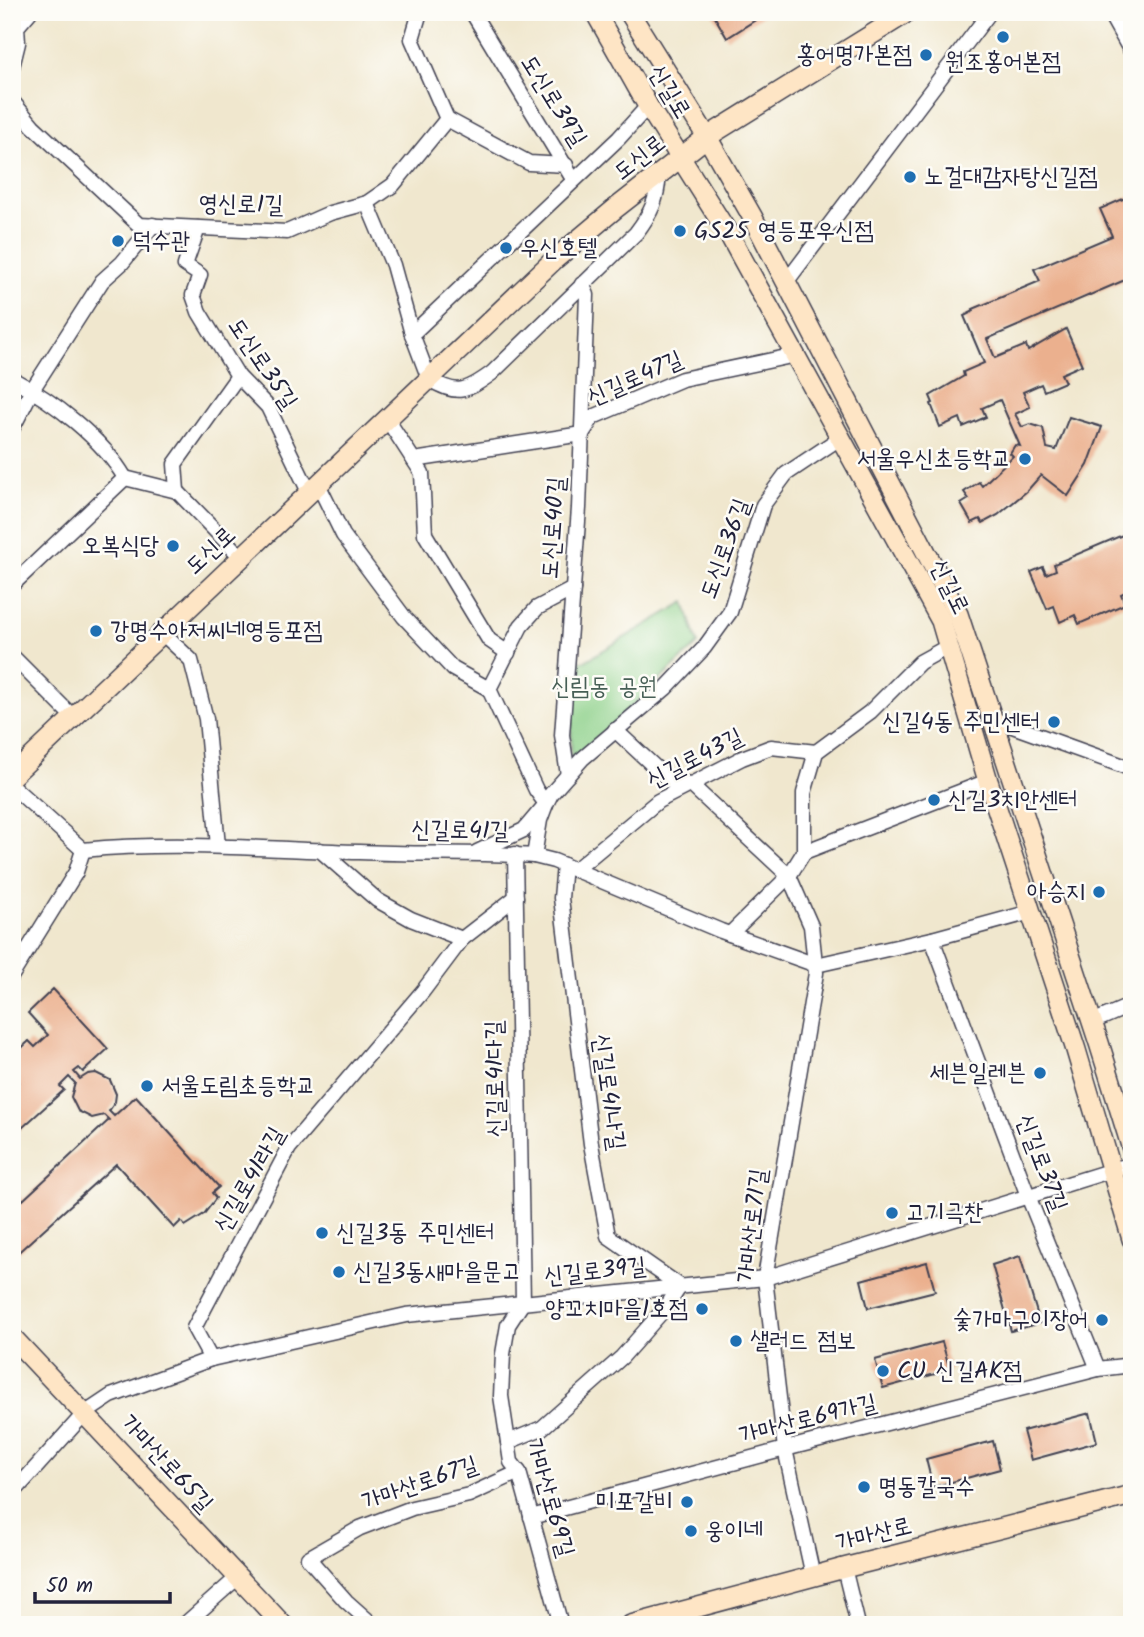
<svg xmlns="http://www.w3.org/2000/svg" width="1144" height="1637" font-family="Kalam,'Poor Story',sans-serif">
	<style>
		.green { fill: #8cd089; stroke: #577962; stroke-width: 2 }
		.building { fill: #ebb08e }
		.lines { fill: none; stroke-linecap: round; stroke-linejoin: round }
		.street-casing { stroke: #414051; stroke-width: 17 }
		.secondary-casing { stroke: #414051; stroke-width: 22 }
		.street { stroke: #fff; stroke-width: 14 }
		.secondary { stroke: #fee5c5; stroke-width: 19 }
		.poi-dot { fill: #1f6fb2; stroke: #fdfcf7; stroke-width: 2.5 }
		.labels { text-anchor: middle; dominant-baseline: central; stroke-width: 5; stroke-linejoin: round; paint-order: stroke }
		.poi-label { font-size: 24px; fill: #22223b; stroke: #fdfcf7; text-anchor: start }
		.street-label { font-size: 24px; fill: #22223b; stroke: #fdfcf7 }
		.park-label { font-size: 24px; fill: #475f56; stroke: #fdfcf7 }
	</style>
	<rect width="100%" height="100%" fill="#fdfcf7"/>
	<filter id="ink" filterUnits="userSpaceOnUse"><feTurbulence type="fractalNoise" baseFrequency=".0143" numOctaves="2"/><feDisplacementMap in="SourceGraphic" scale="14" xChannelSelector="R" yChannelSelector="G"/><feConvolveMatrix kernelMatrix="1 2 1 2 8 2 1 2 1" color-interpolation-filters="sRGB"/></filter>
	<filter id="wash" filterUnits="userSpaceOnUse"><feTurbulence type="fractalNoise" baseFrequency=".00686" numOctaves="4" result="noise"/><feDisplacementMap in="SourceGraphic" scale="28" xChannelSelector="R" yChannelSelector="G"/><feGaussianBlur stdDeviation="1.57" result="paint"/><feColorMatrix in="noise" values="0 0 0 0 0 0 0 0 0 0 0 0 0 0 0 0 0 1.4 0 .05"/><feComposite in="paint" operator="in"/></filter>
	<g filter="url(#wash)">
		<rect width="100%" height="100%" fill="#f0e7ce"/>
		<polygon class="green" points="685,602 698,644 571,764 572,660 585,661"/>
		<g id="blocks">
			<g class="building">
				<polygon points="712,12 768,12 727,38"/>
				<polygon points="1132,195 1132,277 987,339 995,358 1026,345 1028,351 1066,329 1082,365 1061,374 1065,382 1044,391 1041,384 1023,392 1030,407 1015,414 1022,427 1030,424 1043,428 1047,448 1056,450 1069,417 1102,427 1088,465 1068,496 1041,475 1027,491 998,515 983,523 980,519 972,523 961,504 969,499 964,492 979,482 982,486 1013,456 1010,453 1015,445 1020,446 1000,400 982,408 986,417 963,427 960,418 940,427 931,404 933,403 930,396 964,376 963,372 984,363 964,316 974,311 973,309 1040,281 1034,269 1112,236 1100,209"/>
				<polygon points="1132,531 1132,589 1121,594 1125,604 1079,624 1075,615 1060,622 1054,606 1047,609 1031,572 1043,567 1046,574 1056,570 1054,564"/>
				<polygon points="53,989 108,1049 83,1072 79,1068 74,1072 80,1079 88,1074 96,1073 110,1080 116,1094 115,1102 109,1111 114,1116 136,1096 219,1187 212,1193 216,1198 204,1214 185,1226 181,1221 174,1228 116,1164 12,1258 12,1197 17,1193 23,1200 109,1120 104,1115 92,1118 78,1111 71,1097 75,1083 69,1077 60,1086 64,1090 12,1137 12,1088 19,1082 12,1075 12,1060 15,1058 13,1056 29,1041 35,1047 48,1035 28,1013"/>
				<polygon points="1020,1256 1040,1323 1011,1331 992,1265"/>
				<polygon points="927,1262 935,1291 868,1308 861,1280"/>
				<polygon points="942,1342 950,1370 883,1388 875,1360"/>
				<polygon points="1090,1413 1097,1442 1031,1460 1023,1431"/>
				<polygon points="993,1441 1000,1469 933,1487 926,1459"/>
			</g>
		</g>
	</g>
	<g filter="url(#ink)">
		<use href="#blocks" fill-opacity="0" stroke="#414051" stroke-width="2"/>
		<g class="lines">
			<defs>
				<g id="street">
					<polyline points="472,12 573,179"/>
					<polyline points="1109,12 1132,53"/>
					<polyline points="12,67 18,43 17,27 30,12"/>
					<polyline points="12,101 33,126 139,225 287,232 330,213 367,203 393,185 447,119 412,39 420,12"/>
					<polyline points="447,119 529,163 566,165"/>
					<path d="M367,203l26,62 19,69 17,45c28,17 37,13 63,-6l144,-140c16,-21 21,-33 23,-59"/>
					<polyline points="198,228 185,265 200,275 193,295 199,312 238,376 268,407 309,492"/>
					<polyline points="787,281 990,12"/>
					<polyline points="412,334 619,138 648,106"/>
					<path d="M12,379c41,22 90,59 113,99"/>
					<polyline points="387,419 422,473 425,534 489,640 508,653"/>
					<polyline points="12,429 32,390 102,281 122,263 153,225"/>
					<polyline points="414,460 582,434 593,417 682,379 796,355"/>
					<polyline points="125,478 177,491 241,557"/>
					<polyline points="318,484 343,535 404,617 453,669 489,689 536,790 546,804 540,820 534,856"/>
					<polyline points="177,491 175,464 238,376"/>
					<polyline points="12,585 125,478"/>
					<polyline points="161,632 191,660 206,719 218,846"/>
					<polyline points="12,656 73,717"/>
					<polyline points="489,689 521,626 537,608 573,589"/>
					<polyline points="993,719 1132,769"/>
					<polyline points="615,730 670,781 690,784 789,876 811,926 816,973 765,1278 785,1449 813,1576"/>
					<polyline points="568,775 562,735 579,508 587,295 582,284"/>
					<path d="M12,786l71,64c92,-9 184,-1 276,2 58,3 117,0 175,4l20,5 167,70 95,34 116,-26 99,-27"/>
					<polyline points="320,850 377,900 411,919 462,939"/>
					<polyline points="477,852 524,830 546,804 551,794 582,759 666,688 704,648 730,612 763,505 786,474 840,438"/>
					<polyline points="804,852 988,781"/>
					<polyline points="515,854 523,1302 508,1325 503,1354 501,1396 511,1462 519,1472 561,1625"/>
					<polyline points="575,870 658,801 742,758 771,747 816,752"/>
					<polyline points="730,934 789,876 804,852 804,793 816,752 870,712 920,662 949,646"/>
					<polyline points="932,939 1028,1196 1098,1369 1132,1365"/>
					<polyline points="12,975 76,872 83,850"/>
					<polyline points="1092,1022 1132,1005"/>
					<polyline points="211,1359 194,1328 289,1148 423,991 462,939 516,897"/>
					<polyline points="508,1442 542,1428 622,1357 667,1306 680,1286 608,1236 591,1144 561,898 564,865"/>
					<polyline points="12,1494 84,1414 111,1396 211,1359 406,1315 765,1278 1132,1164"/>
					<polyline points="531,1517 785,1449 1098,1369"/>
					<polyline points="844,1568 858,1625"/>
					<polyline points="184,1625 238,1577"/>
					<polyline points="373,1625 346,1601 308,1558 360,1528 412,1508 469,1495 519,1472"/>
				</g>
				<g id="secondary">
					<polyline points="595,12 648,106 731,238 941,621 988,781 1076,1050 1132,1239"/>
					<polyline points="629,12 707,137 753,218 958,614 1099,1043 1132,1149"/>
					<polyline points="12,776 554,260 616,208 707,137 908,12"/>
					<polyline points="12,1337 283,1625"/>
					<polyline points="631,1625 844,1568 1132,1495"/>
				</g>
			</defs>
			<use href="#street" class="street-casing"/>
			<use href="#secondary" class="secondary-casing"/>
			<use href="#street" class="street"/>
			<use href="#secondary" class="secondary"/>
		</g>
	</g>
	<g class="poi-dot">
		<circle cx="1003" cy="37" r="7"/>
		<circle cx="926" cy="55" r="7"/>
		<circle cx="910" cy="177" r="7"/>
		<circle cx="680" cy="231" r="7"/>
		<circle cx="118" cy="241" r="7"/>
		<circle cx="506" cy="248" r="7"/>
		<circle cx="1025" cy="459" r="7"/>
		<circle cx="173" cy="546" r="7"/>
		<circle cx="96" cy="631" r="7"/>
		<circle cx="1054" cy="722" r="7"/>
		<circle cx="934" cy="800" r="7"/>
		<circle cx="1099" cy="892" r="7"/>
		<circle cx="1040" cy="1073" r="7"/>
		<circle cx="147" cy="1086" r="7"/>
		<circle cx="892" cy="1213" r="7"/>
		<circle cx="322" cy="1233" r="7"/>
		<circle cx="339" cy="1272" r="7"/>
		<circle cx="702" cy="1309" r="7"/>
		<circle cx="1102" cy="1320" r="7"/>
		<circle cx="736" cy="1341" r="7"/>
		<circle cx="883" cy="1371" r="7"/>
		<circle cx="864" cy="1487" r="7"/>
		<circle cx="687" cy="1502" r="7"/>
		<circle cx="691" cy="1531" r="7"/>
	</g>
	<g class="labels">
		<g class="poi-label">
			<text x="912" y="55" text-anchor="end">홍어명가본점</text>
			<text x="1003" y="62" text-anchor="middle">원조홍어본점</text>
			<text x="924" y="177">노걸대감자탕신길점</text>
			<text x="694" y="231">GS25 영등포우신점</text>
			<text x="132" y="241">덕수관</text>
			<text x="520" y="248">우신호텔</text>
			<text x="1011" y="459" text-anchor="end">서울우신초등학교</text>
			<text x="159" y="546" text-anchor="end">오복식당</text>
			<text x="110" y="631">강명수아저씨네영등포점</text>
			<text x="1040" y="722" text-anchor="end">신길4동 주민센터</text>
			<text x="948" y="800">신길3치안센터</text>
			<text x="1085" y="892" text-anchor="end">아승지</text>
			<text x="1026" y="1073" text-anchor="end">세븐일레븐</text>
			<text x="161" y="1086">서울도림초등학교</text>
			<text x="906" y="1213">고기극찬</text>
			<text x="336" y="1233">신길3동 주민센터</text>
			<text x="353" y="1272">신길3동새마을문고</text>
			<text x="688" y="1309" text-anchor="end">양꼬치마을1호점</text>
			<text x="1088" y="1320" text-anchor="end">숯가마구이장어</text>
			<text x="750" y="1341">샐러드 점보</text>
			<text x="897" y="1371">CU 신길AK점</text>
			<text x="878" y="1487">명동칼국수</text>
			<text x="673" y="1502" text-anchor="end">미포갈비</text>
			<text x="705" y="1531">웅이네</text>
		</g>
		<g class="street-label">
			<text transform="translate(669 92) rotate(59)">신길로</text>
			<text transform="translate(553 101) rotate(58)">도신로39길</text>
			<text transform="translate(640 158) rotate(-38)">도신로</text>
			<text transform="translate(241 205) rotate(1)">영신로1길</text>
			<text transform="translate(262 364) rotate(56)">도신로35길</text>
			<text transform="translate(635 379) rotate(-24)">신길로47길</text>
			<text transform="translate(554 528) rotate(-86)">도신로40길</text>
			<text transform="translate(726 549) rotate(-70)">도신로36길</text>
			<text transform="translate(211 551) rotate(-43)">도신로</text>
			<text transform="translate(949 587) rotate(64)">신길로</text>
			<text transform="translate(695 759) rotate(-27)">신길로43길</text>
			<text transform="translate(460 831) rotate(1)">신길로41길</text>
			<text transform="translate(496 1079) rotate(-91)">신길로41다길</text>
			<text transform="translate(608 1092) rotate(82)">신길로41나길</text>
			<text transform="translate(1041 1163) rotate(69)">신길로37길</text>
			<text transform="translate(250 1180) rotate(-60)">신길로41라길</text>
			<text transform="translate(753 1226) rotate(-83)">가마산로71길</text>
			<text transform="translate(595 1272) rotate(-6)">신길로39길</text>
			<text transform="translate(808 1420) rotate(-14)">가마산로69가길</text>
			<text transform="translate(166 1464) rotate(47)">가마산로65길</text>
			<text transform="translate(420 1484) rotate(-19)">가마산로67길</text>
			<text transform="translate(549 1498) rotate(74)">가마산로69길</text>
			<text transform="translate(874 1535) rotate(-14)">가마산로</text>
		</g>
		<g class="park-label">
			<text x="604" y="687">신림동 공원</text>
		</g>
	</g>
	<rect width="1144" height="1637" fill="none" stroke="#fdfcf7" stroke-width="42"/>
	<path d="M35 1592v10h135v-10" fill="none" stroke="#22223b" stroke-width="3.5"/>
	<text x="46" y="1592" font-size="21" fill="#22223b" stroke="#fdfcf7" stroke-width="5" paint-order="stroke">50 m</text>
</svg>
